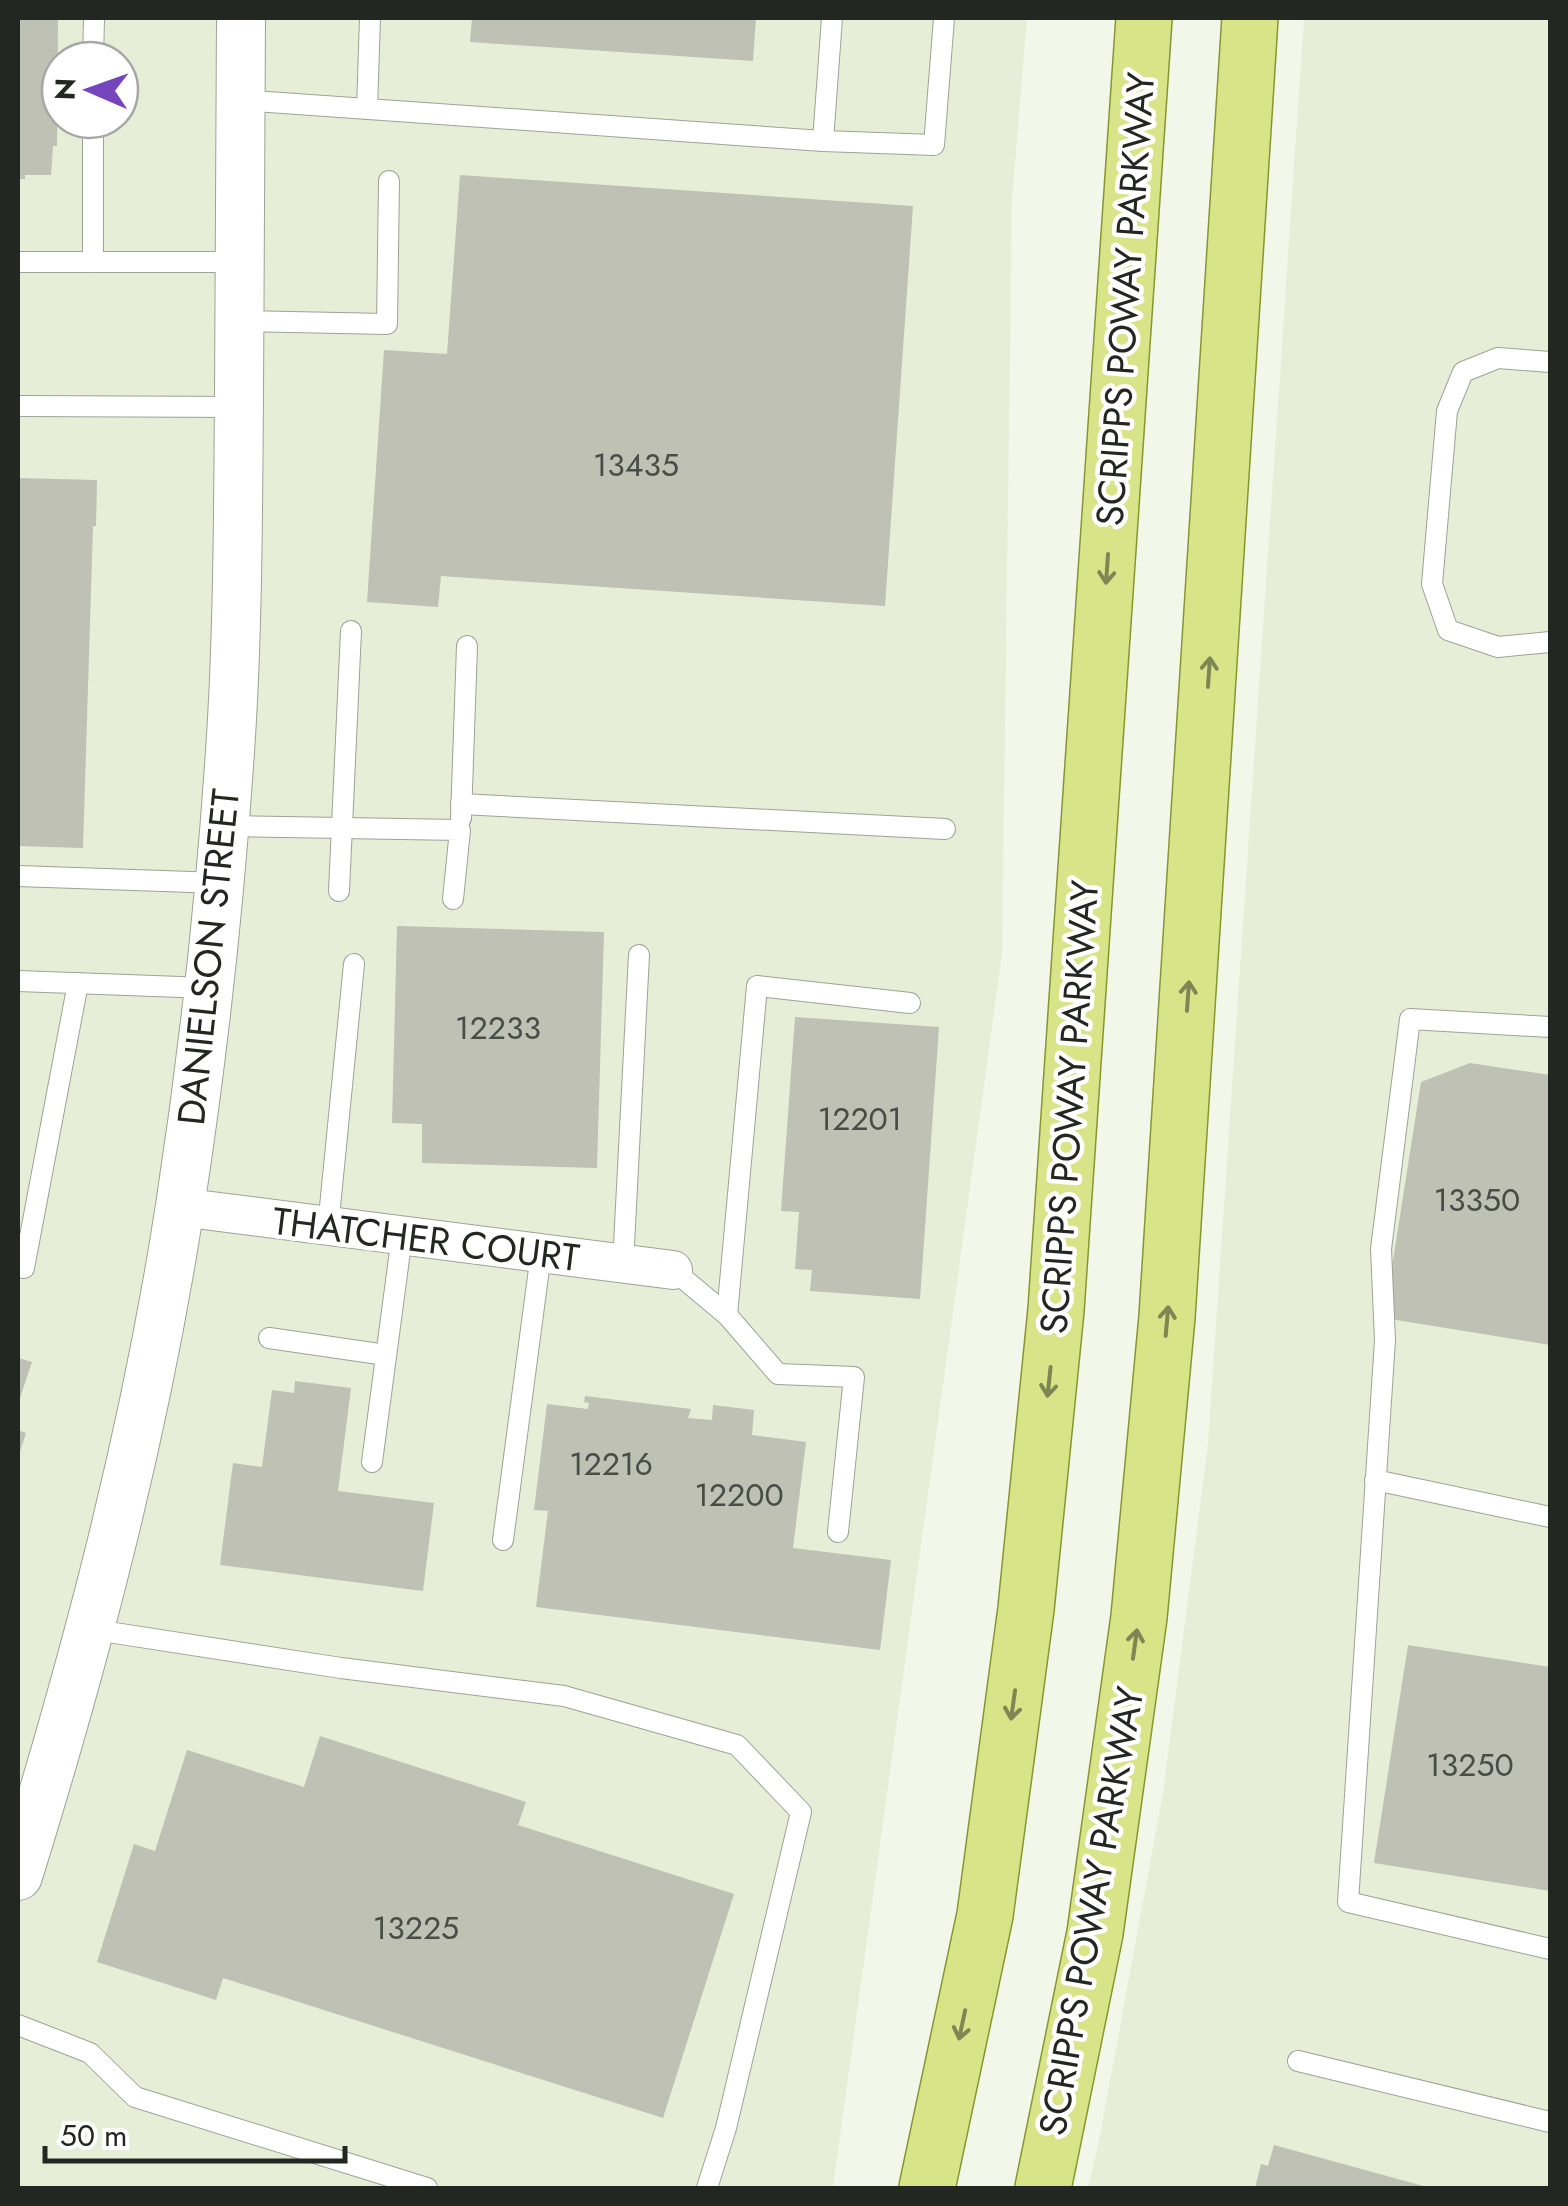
<svg xmlns="http://www.w3.org/2000/svg" width="1568" height="2206" font-family="Jost,sans-serif">
	<style>
		.built { fill: #e8edd8; fill-rule: evenodd }
		.building { fill: #bec1b4 }
		.lines { fill: none; stroke-linecap: round; stroke-linejoin: round }
		.service-casing { stroke: #9fa296; stroke-width: 22 }
		.minor-casing { stroke: #9fa296; stroke-width: 40 }
		.tertiary-casing { stroke: #9fa296; stroke-width: 50 }
		.primary-casing { stroke: #879630; stroke-width: 58 }
		.service { stroke: #fff; stroke-width: 20 }
		.minor { stroke: #fff; stroke-width: 38 }
		.tertiary { stroke: #fff; stroke-width: 48 }
		.primary { stroke: #d7e588; stroke-width: 55 }
		.oneway { stroke: #7e8654 }
		.labels { text-anchor: middle; dominant-baseline: central; stroke-width: 9; stroke-linejoin: round; paint-order: stroke }
		.number-label { font-size: 32px; fill: #4a4d46 }
		.street-label { font-size: 38px; fill: #242621; stroke: #fff }
	</style>
	<rect width="100%" height="100%" fill="#f3f7e9"/>
	<g class="built">
		<path d="M18,18h1009l-15,182 -10,754 -169,1234h-815zM60,60h60v60h-60z"/>
		<polygon points="1304,18 1550,18 1550,2188 1088,2188 1099,2141 1163,1793 1208,1444"/>
	</g>
	<g class="building">
		<polygon points="18,18 58,18 57,146 53,146 51,175 25,175 25,179 18,179"/>
		<polygon points="472,18 756,18 753,61 470,42"/>
		<polygon points="460,175 913,206 885,606 441,576 438,607 367,602 384,350 447,354"/>
		<polygon points="18,478 97,480 96,526 93,526 83,848 18,846"/>
		<polygon points="397,926 604,932 597,1168 422,1163 422,1124 392,1123"/>
		<polygon points="795,1017 939,1027 920,1299 810,1291 812,1270 795,1269 799,1212 781,1211"/>
		<polygon points="1470,1063 1550,1075 1550,1345 1384,1318 1421,1082"/>
		<polygon points="18,1358 32,1362 18,1404"/>
		<polygon points="295,1381 351,1388 338,1491 434,1503 423,1591 220,1565 233,1463 262,1467 272,1390 294,1393"/>
		<polygon points="585,1396 691,1409 688,1418 712,1420 713,1405 754,1410 752,1435 806,1442 793,1548 891,1560 880,1650 536,1607 548,1511 534,1510 547,1404 588,1409 589,1403 584,1402"/>
		<polygon points="18,1430 26,1433 18,1458"/>
		<polygon points="1408,1645 1550,1667 1550,1891 1374,1863"/>
		<polygon points="320,1736 526,1802 518,1825 734,1894 663,2118 223,1978 216,2000 97,1962 134,1844 155,1851 187,1750 304,1787"/>
		<polygon points="1274,2145 1427,2187 1427,2188 1255,2188 1261,2164 1268,2166"/>
	</g>
	<g class="lines">
		<defs>
			<g id="service">
				<polyline points="93,60 94,18"/>
				<polyline points="240,100 823,141 832,18"/>
				<polyline points="367,109 370,18"/>
				<polyline points="823,141 934,145 944,18"/>
				<polyline points="18,262 240,262"/>
				<polyline points="93,262 93,120"/>
				<polyline points="239,321 387,324 389,181"/>
				<polyline points="1550,362 1498,358 1463,372 1447,411 1432,584 1448,630 1498,647 1550,642"/>
				<polyline points="18,406 239,407"/>
				<polyline points="461,804 945,829"/>
				<polyline points="461,818 467,646"/>
				<polyline points="224,826 460,830 453,899"/>
				<polyline points="18,876 220,883"/>
				<polyline points="339,891 351,631"/>
				<polyline points="18,981 208,988"/>
				<polyline points="1550,1027 1410,1019 1381,1249 1385,1340 1348,1902 1550,1949"/>
				<polyline points="328,1227 354,964"/>
				<polyline points="623,1264 639,955"/>
				<polyline points="18,1266 24,1268 78,983"/>
				<polyline points="673,1270 727,1315 778,1374 854,1377 838,1532"/>
				<polyline points="727,1315 757,986 910,1003"/>
				<polyline points="269,1338 386,1355"/>
				<polyline points="372,1462 402,1236"/>
				<polyline points="1375,1480 1550,1517"/>
				<polyline points="503,1540 541,1254"/>
				<polyline points="89,1629 341,1668 564,1696 737,1745 801,1812 726,2128 707,2188"/>
				<polyline points="18,2025 90,2053 135,2097 427,2188"/>
				<polyline points="1298,2061 1550,2122"/>
			</g>
			<polyline id="minor" points="180,1207 673,1270"/>
			<path id="tertiary" d="M18,1876c68,-219 127,-443 162,-670 24,-156 41,-313 51,-470 7,-113 7,-227 8,-340 0,-126 1,-252 2,-378"/>
			<g id="primary">
				<polyline points="927,2188 985,1915 1026,1609 1056,1310 1144,18"/>
				<polyline points="1043,2188 1095,1933 1139,1617 1167,1317 1250,18"/>
			</g>
		</defs>
		<use href="#service" class="service-casing"/>
		<use href="#minor" class="minor-casing"/>
		<use href="#tertiary" class="tertiary-casing"/>
		<use href="#primary" class="primary-casing"/>
		<use href="#service" class="service"/>
		<use href="#minor" class="minor"/>
		<use href="#tertiary" class="tertiary"/>
		<use href="#primary" class="primary"/>
	</g>
	<defs><path id="oneway-shaft" d="M-6 0H5M1.5-3L5.5 0L1.5 3" fill="none" stroke-width="1.6" stroke-linecap="round" stroke-linejoin="round" transform="scale(2.5)"/></defs>
	<g class="oneway">
		<use href="#oneway-shaft" transform="translate(1107 569) rotate(94)"/>
		<use href="#oneway-shaft" transform="translate(1209 672) rotate(-86)"/>
		<use href="#oneway-shaft" transform="translate(1188 996) rotate(-86)"/>
		<use href="#oneway-shaft" transform="translate(1167 1321) rotate(-85)"/>
		<use href="#oneway-shaft" transform="translate(1049 1382) rotate(96)"/>
		<use href="#oneway-shaft" transform="translate(1135 1644) rotate(-82)"/>
		<use href="#oneway-shaft" transform="translate(1013 1705) rotate(98)"/>
		<use href="#oneway-shaft" transform="translate(962 2025) rotate(102)"/>
	</g>
	<g class="labels">
		<g class="number-label">
			<text x="636" y="465">13435</text>
			<text x="498" y="1028">12233</text>
			<text x="860" y="1119">12201</text>
			<text x="1477" y="1200">13350</text>
			<text x="611" y="1464">12216</text>
			<text x="739" y="1495">12200</text>
			<text x="1470" y="1765">13250</text>
			<text x="416" y="1928">13225</text>
		</g>
		<g class="street-label">
			<text transform="translate(1125 299) rotate(-86)">SCRIPPS POWAY PARKWAY</text>
			<text transform="translate(208 957) rotate(-84)">DANIELSON STREET</text>
			<text transform="translate(1069 1107) rotate(-86)">SCRIPPS POWAY PARKWAY</text>
			<text transform="translate(426 1239) rotate(7)">THATCHER COURT</text>
			<text transform="translate(1091 1911) rotate(-80)">SCRIPPS POWAY PARKWAY</text>
		</g>
	</g>
	<rect width="1568" height="2206" fill="none" stroke="#242621" stroke-width="40"/>
	<g transform="translate(90 90) rotate(272)"><circle r="48" fill="#ffffff" stroke="#a7a8a6" stroke-width="2.5"/>
	<path d="M0-8L18 38L0 25L-18 38Z" fill="#7545bd"/>
	<text y="-15" font-size="28" font-weight="bold" text-anchor="middle" fill="#242621">N</text>
	</g>
	<path d="M45 2146v15h300v-15" fill="none" stroke="#242621" stroke-width="5"/>
	<text x="60" y="2146" font-size="30" fill="#242621" stroke="#ffffff" stroke-width="8" paint-order="stroke">50 m</text>
</svg>
